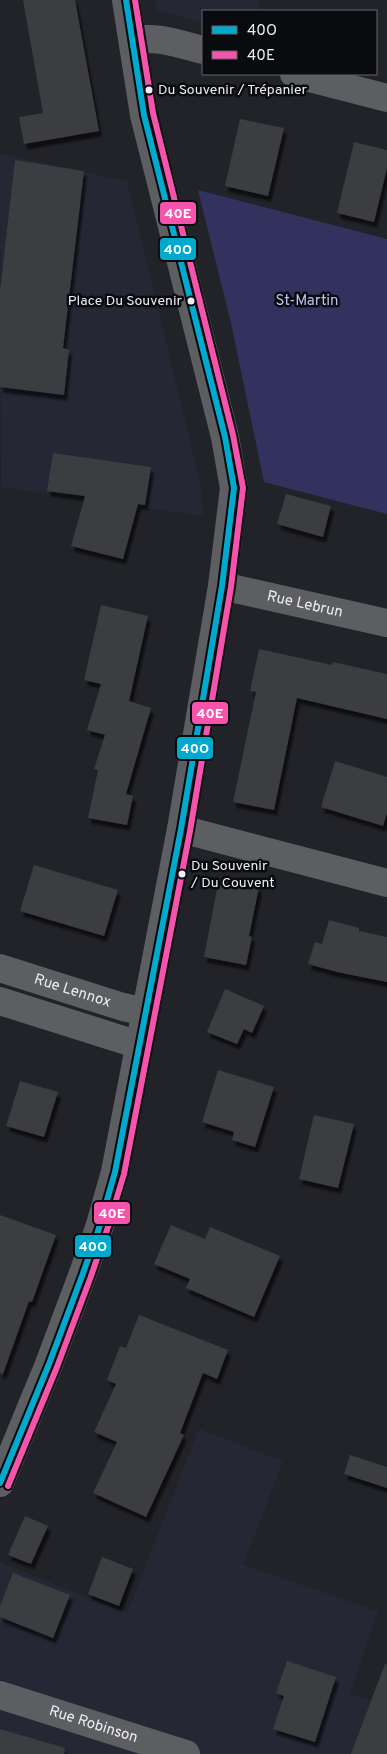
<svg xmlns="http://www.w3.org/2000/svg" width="387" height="1754" font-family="Overpass,sans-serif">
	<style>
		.built { fill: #262735 }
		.green { fill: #33325f }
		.building { fill: #3b3c40; filter: url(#shadow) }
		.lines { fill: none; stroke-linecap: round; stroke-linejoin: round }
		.minor { stroke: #5d5e62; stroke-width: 28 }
		.bus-1-casing { stroke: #0a0b0f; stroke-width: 10 }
		.bus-2-casing { stroke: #0a0b0f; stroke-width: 10 }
		.bus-1 { stroke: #00a9ce; stroke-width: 6 }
		.bus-2 { stroke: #f653ac; stroke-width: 6 }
		.bus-dot { fill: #ededf4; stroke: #0a0b0f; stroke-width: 2 }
		.labels { text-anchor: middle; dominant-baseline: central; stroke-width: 5; stroke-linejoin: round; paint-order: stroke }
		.bus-label { font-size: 14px; fill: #ededf4; stroke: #0a0b0f; text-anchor: start }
		.park-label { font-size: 15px; fill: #bdc0f3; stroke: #0a0b0f }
		.street-label { font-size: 15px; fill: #ededf4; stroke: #0a0b0f }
		.line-badge { stroke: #0a0b0f; stroke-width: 2 }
		.badge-label { font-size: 14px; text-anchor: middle; font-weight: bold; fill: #fff }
	</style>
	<defs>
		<filter id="shadow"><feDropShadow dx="3" dy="5.5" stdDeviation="1" flood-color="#0009"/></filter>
	</defs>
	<rect width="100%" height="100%" fill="#222328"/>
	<g class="built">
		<polygon points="155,0 260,0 258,11 203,11 203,23 157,10"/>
		<polygon points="0,154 127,181 200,482 203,516 1,487"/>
		<polygon points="199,1429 283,1461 243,1565 378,1611 350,1694 387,1706 387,1754 0,1754 0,1562 127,1613"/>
	</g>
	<polygon class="green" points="198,190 387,239 387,514 264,482 231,323"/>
	<g class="building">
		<polygon points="23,0 75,0 99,131 24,144 19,117 43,113"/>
		<polygon points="240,119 284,128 268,196 225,186"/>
		<polygon points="354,142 387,150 387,168 374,222 337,213"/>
		<polygon points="15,160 84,171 63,348 69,350 64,395 0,387 0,291"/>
		<polygon points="53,453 151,467 145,505 138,504 123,559 71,546 85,496 47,491"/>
		<polygon points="286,494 331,506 323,537 277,524"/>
		<polygon points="101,605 148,616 129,701 151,708 126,794 133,796 127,825 88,818 98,770 94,769 105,735 87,730 101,684 84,680"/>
		<polygon points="259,649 332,665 333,662 387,674 387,719 297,698 274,810 233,802 256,692 250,691"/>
		<polygon points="335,761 387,777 387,813 383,826 321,807"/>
		<polygon points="34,865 118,890 104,936 20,911"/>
		<polygon points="219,879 259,887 249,936 252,937 246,965 204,957"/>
		<polygon points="329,920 359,928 359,931 387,937 387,982 337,972 308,964 315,942 322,944"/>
		<polygon points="225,989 264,1006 252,1033 244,1029 237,1044 207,1032"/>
		<polygon points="218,1070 274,1087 255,1147 232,1140 234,1132 202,1122"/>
		<polygon points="20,1081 58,1092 44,1137 6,1126"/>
		<polygon points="314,1115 354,1124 338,1188 299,1179"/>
		<polygon points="0,1215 56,1235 32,1302 29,1301 3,1374 0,1373"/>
		<polygon points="171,1225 205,1239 210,1227 280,1256 254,1317 186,1288 190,1279 154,1264"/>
		<polygon points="139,1315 228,1350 217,1379 203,1373 180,1433 184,1435 146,1517 93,1493 117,1442 94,1432 116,1384 107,1380 120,1346 126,1348"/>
		<polygon points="350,1455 387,1467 387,1488 344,1474"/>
		<polygon points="25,1516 48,1526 31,1564 8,1555"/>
		<polygon points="102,1557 133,1569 119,1606 88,1594"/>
		<polygon points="13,1573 70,1595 53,1638 0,1617 0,1606"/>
		<polygon points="287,1661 336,1677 315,1742 273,1729 284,1696 276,1693"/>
		<polygon points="385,1664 387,1664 387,1754 351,1754"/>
		<polygon points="0,1729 65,1748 64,1754 0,1754"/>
	</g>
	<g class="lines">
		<g class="minor">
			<path d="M133,40c25,-4 46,4 70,10"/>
			<polyline points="294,74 387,98"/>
			<path id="s1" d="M222,586l165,37"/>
			<polyline points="181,829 387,883"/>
			<path id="s2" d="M0,968l123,39 23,5"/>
			<polyline points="0,1001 139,1045"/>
			<polyline points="0,1483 49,1364 82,1276 99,1228 115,1172 181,829 222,586 234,488 225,437 144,115 126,0"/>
			<path id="s3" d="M0,1695l186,59"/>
		</g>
		<defs>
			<polyline id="bus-1" points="0,1483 49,1364 82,1276 99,1228 115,1172 181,829 222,586 234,488 225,437 144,115 126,0"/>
			<polyline id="bus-2" points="8,1486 57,1367 90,1279 107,1230 124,1174 190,831 231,587 243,488 233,435 153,113 135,0"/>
		</defs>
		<use href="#bus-1" class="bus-1-casing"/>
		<use href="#bus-2" class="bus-2-casing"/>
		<use href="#bus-1" class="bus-1"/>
		<use href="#bus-2" class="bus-2"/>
	</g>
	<g class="bus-dot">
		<circle cx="149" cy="90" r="4.5"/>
		<circle cx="191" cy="301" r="4.5"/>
		<circle cx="182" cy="874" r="4.5"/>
	</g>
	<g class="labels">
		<g class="bus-label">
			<text x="158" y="90">Du Souvenir / Trépanier</text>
			<text x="182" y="301" text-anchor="end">Place Du Souvenir</text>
			<text x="191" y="866">Du Souvenir<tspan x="191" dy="17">/ Du Couvent</tspan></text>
		</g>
		<g class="park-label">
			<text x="307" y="301">St-Martin</text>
		</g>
		<g class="street-label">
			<text stroke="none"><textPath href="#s1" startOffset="85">Rue Lebrun</textPath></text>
			<text stroke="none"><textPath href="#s2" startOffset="76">Rue Lennox</textPath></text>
			<text stroke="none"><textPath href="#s3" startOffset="98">Rue Robinson</textPath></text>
		</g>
	</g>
	<g class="line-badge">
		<rect x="159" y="201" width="38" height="24" rx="5" fill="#f653ac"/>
		<rect x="159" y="237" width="38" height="24" rx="5" fill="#00a9ce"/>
		<rect x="191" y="701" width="38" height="24" rx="5" fill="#f653ac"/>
		<rect x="176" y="736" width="38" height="24" rx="5" fill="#00a9ce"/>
		<rect x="93" y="1201" width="38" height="24" rx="5" fill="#f653ac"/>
		<rect x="74" y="1234" width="38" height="24" rx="5" fill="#00a9ce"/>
	</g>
	<g class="badge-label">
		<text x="178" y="218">40E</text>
		<text x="178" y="254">40O</text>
		<text x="210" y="718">40E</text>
		<text x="195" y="753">40O</text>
		<text x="112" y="1218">40E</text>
		<text x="93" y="1251">40O</text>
	</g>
	<rect x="202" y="10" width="175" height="65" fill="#0a0b0f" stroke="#65656b"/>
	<rect x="212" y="26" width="25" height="8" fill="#00a9ce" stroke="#65656b"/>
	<text x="247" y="35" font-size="15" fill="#ededf4">40O</text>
	<rect x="212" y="51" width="25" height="8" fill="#f653ac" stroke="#65656b"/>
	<text x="247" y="60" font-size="15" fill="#ededf4">40E</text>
</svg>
